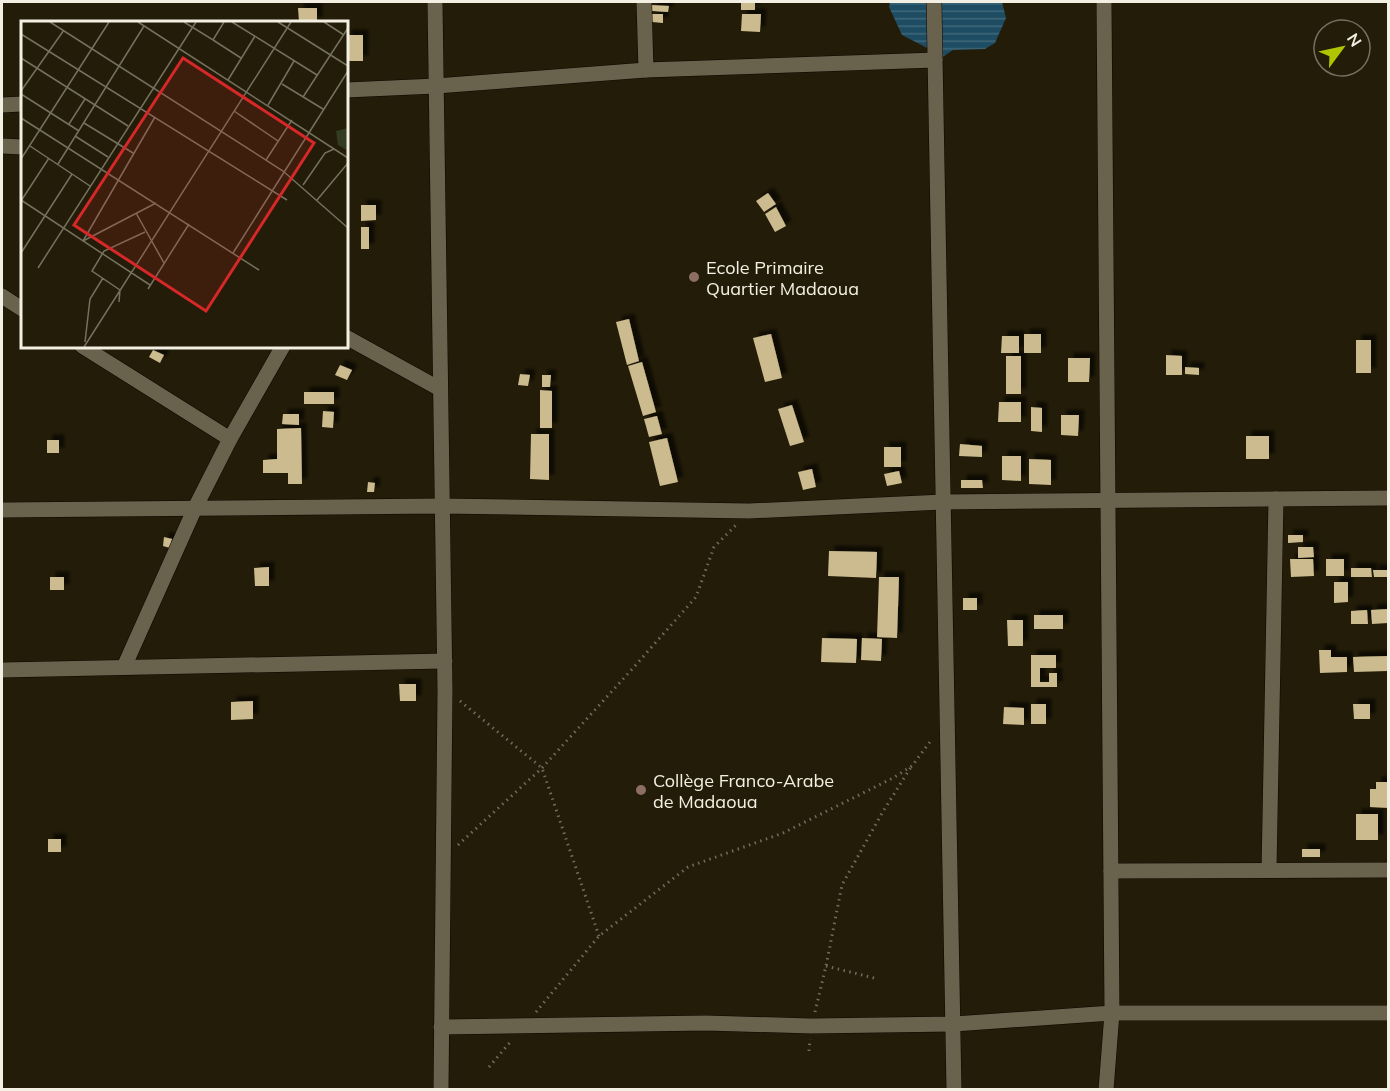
<svg xmlns="http://www.w3.org/2000/svg" width="1390" height="1091" font-family="Mulish,sans-serif">
	<style>
		.water { fill: url(#water-rules) }
		.building { fill: #cbbb8e; filter: url(#shadow) }
		.lines { fill: none; stroke-linecap: round; stroke-linejoin: round }
		.street-casing { stroke: #0c0600; stroke-width: 16 }
		.path { stroke: #726c5b; stroke-width: 3; stroke-dasharray: 1.5 4.5; stroke-linecap: butt }
		.street { stroke: #69624c; stroke-width: 15 }
		.education-dot { fill: #8d6e63; stroke: #231c08; stroke-width: 2 }
		.labels { text-anchor: middle; dominant-baseline: central; stroke-width: 6; stroke-linejoin: round; paint-order: stroke }
		.poi-label { font-size: 18px; fill: #f3efe2; stroke: #231c08; text-anchor: start }
		.inset-road { fill: none; stroke: #76705f; stroke-width: 1.5 }
		.view { fill: #d62828; fill-opacity: 0.15; stroke: #d62828; stroke-width: 3 }
		.inset-edge { fill: none; stroke: #f3efe2; stroke-width: 3 }
	</style>
	<defs>
		<pattern id="water-rules" width="6" height="5" patternUnits="userSpaceOnUse" patternTransform="scale(1.5)"><rect width="6" height="5" fill="#1e4d63"/><path d="M0 2.5h6" fill="none" stroke="#3f6779"/></pattern>
		<filter id="shadow"><feDropShadow dx="5.5" dy="-5.5" stdDeviation="1.5" flood-color="#0009"/></filter>
	</defs>
	<rect width="100%" height="100%" fill="#231c08"/>
	<polygon class="water" points="890,2 1002,2 1006,18 995,43 985,49 953,50 941,58 935,52 902,35 889,7"/>
	<g class="building">
		<rect x="741" y="2" width="14" height="8"/>
		<polygon points="652,5 669,6 668,12 652,11"/>
		<polygon points="298,8 317,8 317,22 299,22"/>
		<polygon points="652,14 663,14 663,23 652,22"/>
		<polygon points="742,14 761,14 760,32 741,31"/>
		<rect x="346" y="35" width="17" height="26"/>
		<polygon points="768,193 776,204 764,212 756,201"/>
		<polygon points="361,205 376,205 376,220 361,221"/>
		<polygon points="776,207 786,226 775,232 765,214"/>
		<rect x="361" y="227" width="8" height="22"/>
		<polygon points="629,319 639,361 627,365 616,322"/>
		<polygon points="771,334 782,378 765,382 753,338"/>
		<rect x="1024" y="334" width="17" height="19"/>
		<polygon points="1002,336 1019,336 1019,353 1001,353"/>
		<rect x="1356" y="340" width="15" height="33"/>
		<polygon points="153,350 164,355 160,363 149,357"/>
		<polygon points="1166,355 1182,356 1182,375 1166,375"/>
		<rect x="1006" y="356" width="15" height="38"/>
		<polygon points="1068,358 1090,358 1089,382 1068,382"/>
		<polygon points="642,362 656,412 643,416 628,366"/>
		<polygon points="340,365 352,370 347,380 335,375"/>
		<polygon points="1185,367 1199,368 1199,375 1185,374"/>
		<polygon points="520,374 530,375 528,386 518,385"/>
		<polygon points="542,375 551,375 550,387 542,387"/>
		<polygon points="540,390 552,391 552,428 540,428"/>
		<rect x="304" y="392" width="30" height="12"/>
		<polygon points="999,402 1021,402 1021,422 998,422"/>
		<polygon points="792,405 804,442 790,446 778,409"/>
		<polygon points="1031,407 1042,408 1042,432 1031,431"/>
		<polygon points="323,411 334,412 333,428 322,427"/>
		<polygon points="283,414 299,414 299,425 282,424"/>
		<polygon points="1061,415 1079,415 1078,436 1061,435"/>
		<polygon points="657,416 662,434 649,437 644,419"/>
		<polygon points="301,428 302,484 288,484 288,473 263,473 263,460 277,459 277,429"/>
		<polygon points="531,434 549,434 549,480 530,479"/>
		<rect x="1246" y="436" width="23" height="23"/>
		<polygon points="667,438 678,482 660,486 649,442"/>
		<rect x="47" y="440" width="12" height="13"/>
		<polygon points="960,444 982,446 982,457 959,456"/>
		<rect x="884" y="447" width="17" height="20"/>
		<polygon points="1002,456 1021,456 1021,481 1002,480"/>
		<polygon points="1029,459 1051,460 1051,485 1029,484"/>
		<polygon points="812,469 816,487 803,490 798,472"/>
		<polygon points="899,471 902,483 887,486 884,474"/>
		<polygon points="961,480 982,480 983,488 961,488"/>
		<polygon points="368,482 375,483 374,492 367,492"/>
		<polygon points="1288,535 1303,535 1303,542 1288,543"/>
		<polygon points="164,537 172,539 170,548 163,546"/>
		<polygon points="1298,547 1313,547 1314,557 1298,558"/>
		<polygon points="829,551 877,552 876,578 828,576"/>
		<polygon points="1290,559 1313,559 1314,576 1291,577"/>
		<rect x="1326" y="559" width="18" height="17"/>
		<polygon points="269,567 269,586 255,586 254,568"/>
		<polygon points="1351,568 1371,568 1372,577 1351,577"/>
		<polygon points="1373,570 1388,570 1388,577 1374,577"/>
		<rect x="50" y="577" width="14" height="13"/>
		<polygon points="879,577 899,577 897,638 877,637"/>
		<polygon points="1334,582 1348,582 1348,602 1334,603"/>
		<rect x="963" y="598" width="14" height="12"/>
		<polygon points="1388,609 1388,623 1372,624 1371,610"/>
		<polygon points="1367,610 1368,624 1351,624 1351,611"/>
		<rect x="1034" y="615" width="29" height="14"/>
		<polygon points="1007,620 1023,620 1023,646 1008,646"/>
		<polygon points="822,638 857,639 856,663 821,662"/>
		<polygon points="862,638 882,639 881,661 861,660"/>
		<polygon points="1319,650 1331,650 1331,657 1347,657 1347,672 1320,673"/>
		<polygon points="1031,655 1056,655 1056,668 1040,668 1040,682 1049,682 1049,673 1057,673 1057,687 1031,687"/>
		<polygon points="1388,656 1388,671 1354,672 1353,657"/>
		<polygon points="399,684 416,684 416,701 400,701"/>
		<polygon points="253,701 253,719 231,720 231,702"/>
		<rect x="1031" y="704" width="15" height="20"/>
		<polygon points="1353,704 1370,704 1370,719 1354,719"/>
		<polygon points="1004,707 1024,708 1024,725 1003,724"/>
		<polygon points="1376,782 1388,782 1388,808 1370,807 1370,789 1376,789"/>
		<rect x="1356" y="814" width="22" height="26"/>
		<rect x="48" y="839" width="13" height="13"/>
		<rect x="1302" y="849" width="18" height="8"/>
	</g>
	<g class="lines">
		<defs>
			<g id="street">
				<polyline points="435,2 445,690 441,1090"/>
				<polyline points="644,2 646,70"/>
				<polyline points="934,2 954,1090"/>
				<polyline points="1104,2 1112,1013 1106,1090"/>
				<polyline points="346,90 436,86 646,70 935,60"/>
				<polyline points="2,105 22,104"/>
				<polyline points="2,146 22,147"/>
				<polyline points="2,296 22,309"/>
				<polyline points="346,337 440,389"/>
				<polyline points="82,346 230,439"/>
				<polyline points="2,510 441,506 749,511 943,502 1388,498"/>
				<polyline points="124,667 195,508 230,439 283,346"/>
				<polyline points="2,670 445,661"/>
				<polyline points="1269,870 1276,499"/>
				<polyline points="1111,871 1388,870"/>
				<polyline points="441,1027 706,1023 811,1026 954,1024 1112,1013 1388,1013"/>
			</g>
		</defs>
		<use href="#street" class="street-casing"/>
		<g class="path">
			<polyline points="460,701 542,768 599,936"/>
			<polyline points="458,845 542,768 634,667 696,597 714,547 736,525"/>
			<polyline points="826,966 878,979"/>
			<polyline points="536,1012 599,936 688,867 783,833 893,778 912,766 932,739"/>
			<polyline points="815,1012 826,966 842,885 882,813 911,767"/>
			<polyline points="809,1051 810,1039"/>
			<polyline points="489,1067 512,1040"/>
		</g>
		<use href="#street" class="street"/>
	</g>
	<g class="education-dot">
		<circle cx="694" cy="277" r="6"/>
		<circle cx="641" cy="790" r="6"/>
	</g>
	<g class="labels">
		<g class="poi-label">
			<text x="706" y="267">Ecole Primaire<tspan x="706" dy="21">Quartier Madaoua</tspan></text>
			<text x="653" y="780">Collège Franco-Arabe<tspan x="653" dy="21">de Madaoua</tspan></text>
		</g>
	</g>
	<g transform="translate(21 21)">
		<rect width="327" height="327" fill="#231c08"/>
		<path d="M327,107v23l-10,-6 -2,-14z" fill="#343b23"/>
		<path class="inset-road" d="M29,1l233,149 65,57M117,1l210,136M163,1l29,18 11,-18M211,1l85,53M257,1l70,44M303,1l20,13M0,13l266,166M192,19l28,18M0,37l107,68M207,59l27,-44M261,63l41,25M0,70l43,-61M0,73l58,37M282,76l45,-69M247,84l26,-44M213,90l44,30M0,97l238,152M63,102l49,30M48,103l16,-25M54,115l33,21M9,125l60,40M0,138l88,-137M245,139l26,-40M37,143l86,-138M282,164l22,-32 9,-4M0,179l129,85M296,179l31,-37M0,180l28,-43M115,192l28,50M62,220l72,-124M62,220l73,-38M0,232l51,-79M212,232l115,-182M17,247l158,-246M127,268l41,-65M98,281l1,-12 -28,-19 12,-20 41,-19M64,321l5,-43 13,-21M63,326l207,-325"/>
		<path class="view" d="M162,37l131,85 -108,168 -132,-86z"/>
		<rect width="327" height="327" class="inset-edge"/>
	</g>
	<rect width="1390" height="1091" fill="none" stroke="#f3efe2" stroke-width="6"/>
	<g transform="translate(1342 48) rotate(57)"><circle r="28" fill="#231c08" stroke="#76705f" stroke-width="1.5"/>
	<path d="M0-4.5L10 22L0 15L-10 22Z" fill="#b0c501"/>
	<text y="-9" font-size="16" font-weight="bold" text-anchor="middle" fill="#f3efe2">N</text>
	</g>
</svg>
